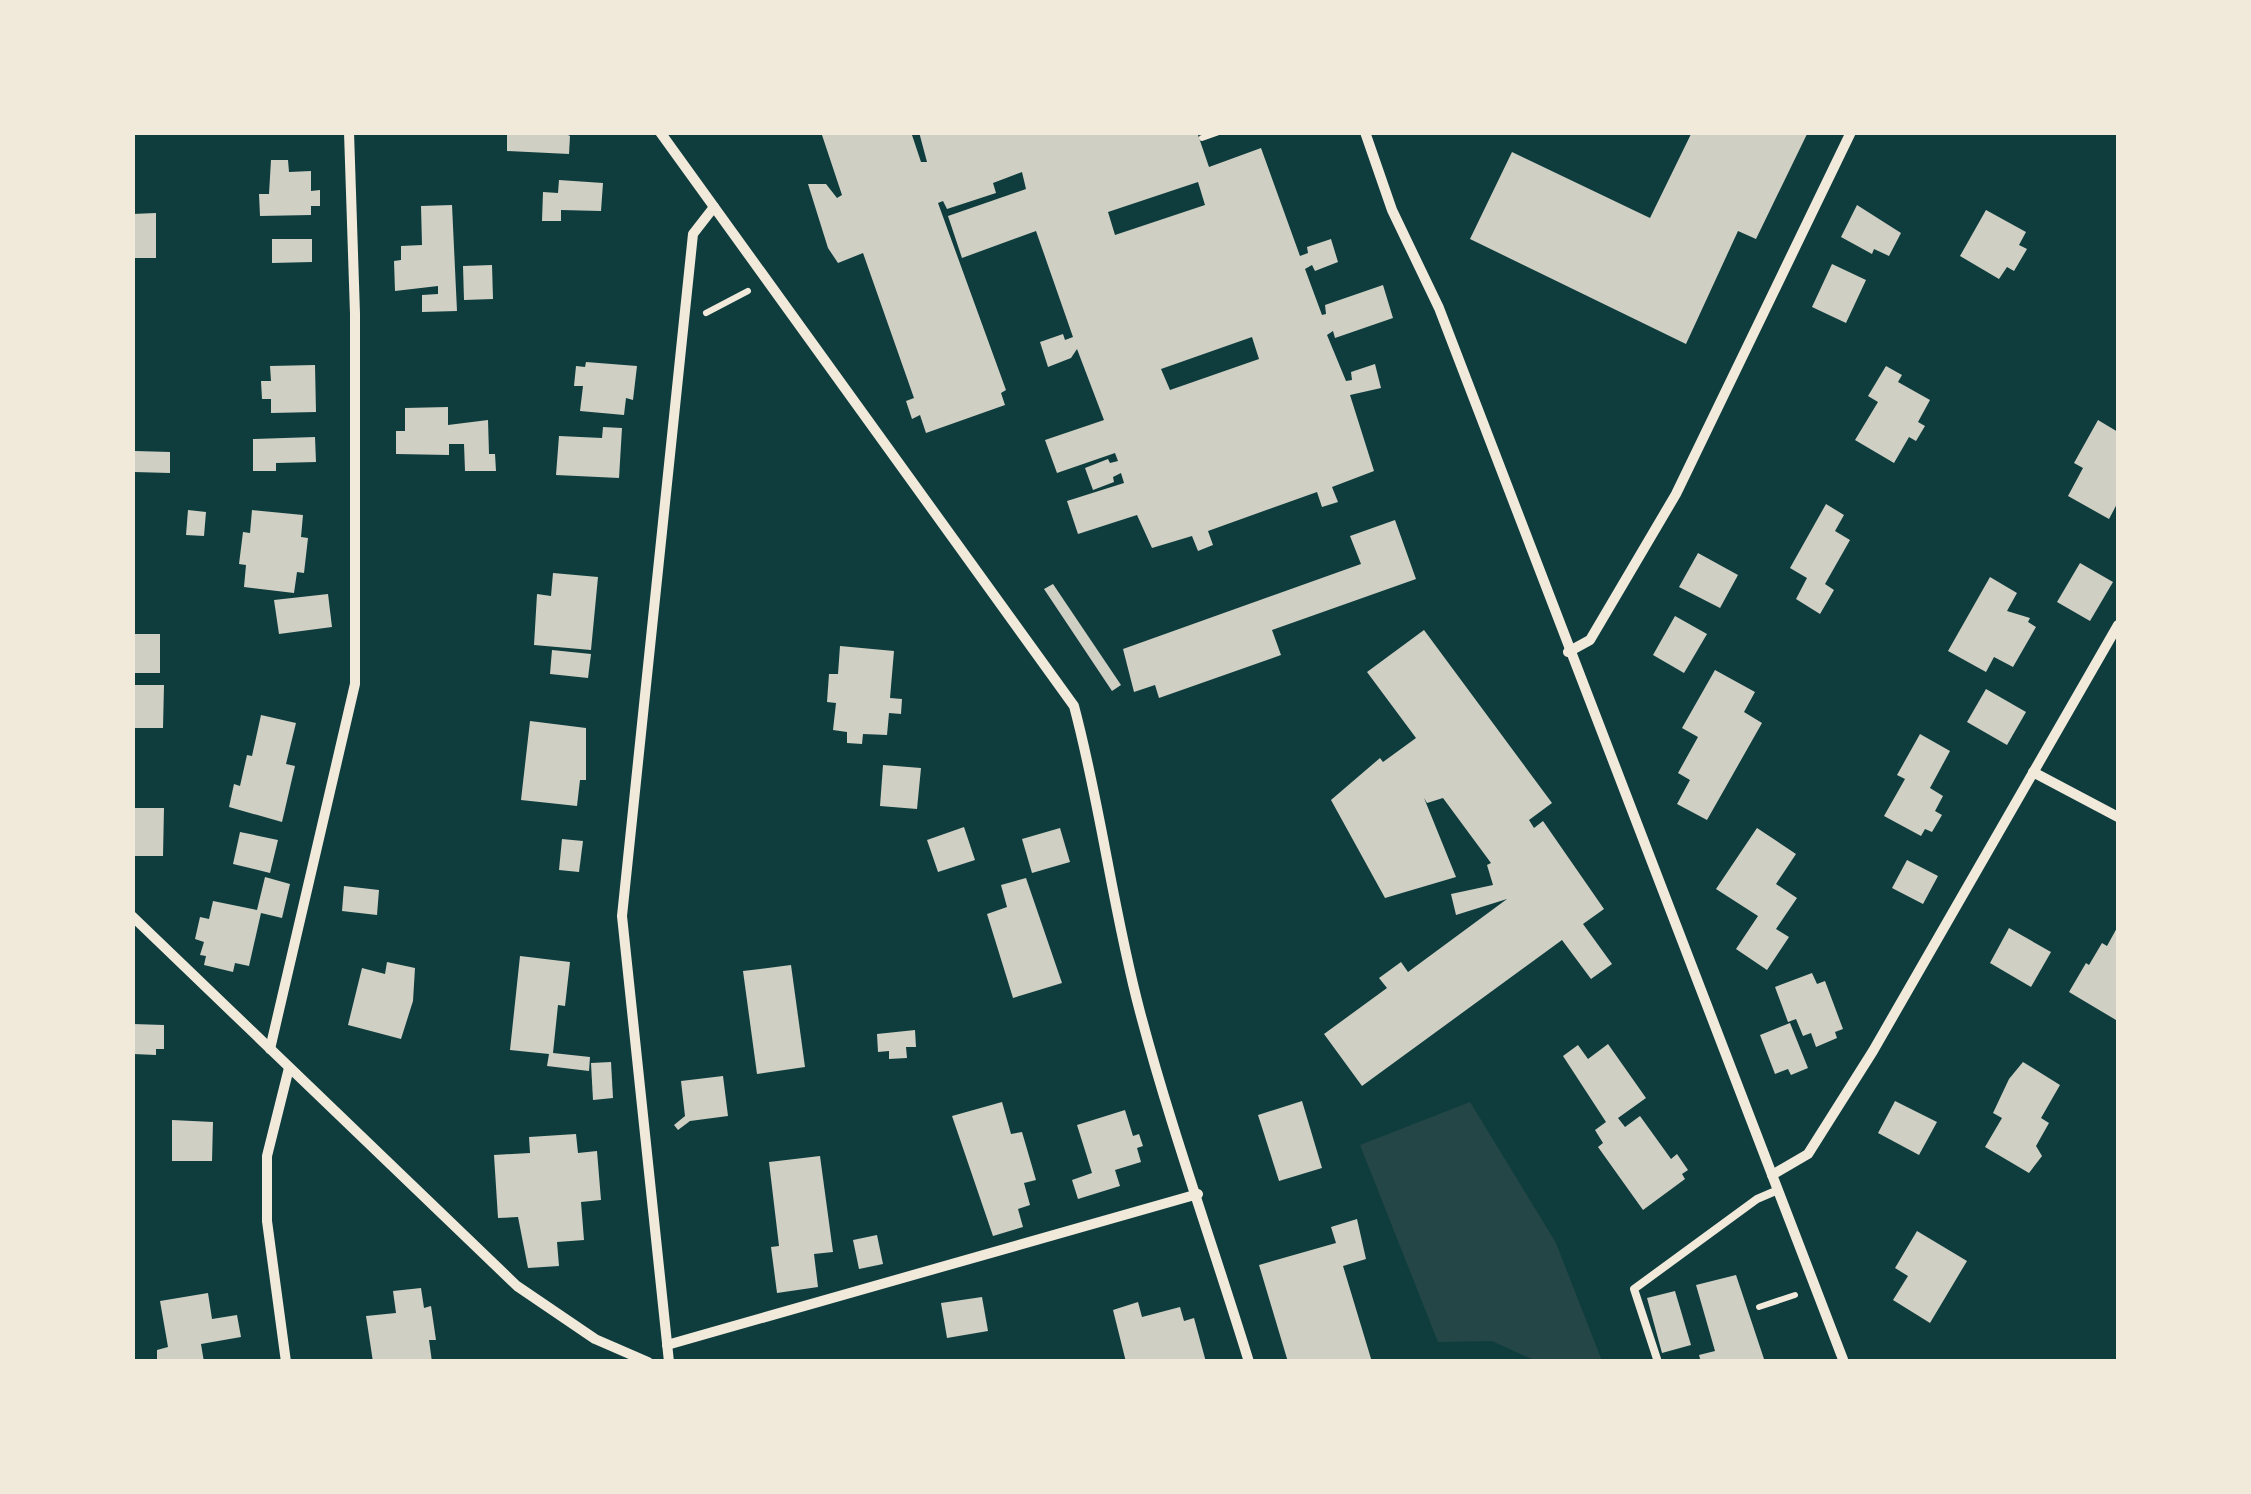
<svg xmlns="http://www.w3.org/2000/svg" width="2251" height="1494" font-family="'Archivo Narrow',sans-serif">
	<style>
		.green { fill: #244646 }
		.building { fill: #cfcfc3; fill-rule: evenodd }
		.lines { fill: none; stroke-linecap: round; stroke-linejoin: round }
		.path { stroke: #f1e9da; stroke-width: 6 }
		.service { stroke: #f1e9da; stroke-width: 8 }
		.minor { stroke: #f1e9da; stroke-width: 10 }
	</style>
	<rect width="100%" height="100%" fill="#0f3d3e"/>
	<polygon class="green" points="1470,1102 1556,1243 1602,1361 1536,1361 1492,1341 1438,1342 1360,1145"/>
	<g class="building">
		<polygon points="507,132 562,132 570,136 569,154 507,151"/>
		<path d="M821,132h90l10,30h6l-8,-30h278l12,35 52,-19 39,108 8,-3 -1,-6 24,-8 7,23 -23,9 -3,-6 -7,4 17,46 4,-1 -1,-9 58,-20 10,33 -58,20 -2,-7 -6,4 19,46 6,-1 -1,-8 24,-8 6,24 -31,7 24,76 -42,16 6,15 -16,5 -5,-15 -109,39 5,14 -15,6 -6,-15 -40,12 -15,-33 -59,19 -11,-33 57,-18 -3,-10 -8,4 1,5 -21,8 -8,-22 23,-9 2,4 8,-2 -3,-8 -58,20 -12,-33 59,-20 -27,-71 -6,9 -23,9 -8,-25 23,-8 2,6 8,-3 -37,-106 -74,27 -14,-42 78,-27 -4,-17 -29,11 3,10 -49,16 -4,-8 -5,2 68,187 -5,3 4,12 -79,28 -6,-18 -8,4 -6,-18 8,-3 -51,-145 -25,10 -10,-15 -20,-64h18l11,14 5,-3zM1198,182l7,23 -90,30 -7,-23zM1252,337l7,22 -89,31 -9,-21z"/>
		<polygon points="1692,132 1808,132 1756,239 1738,231 1686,344 1470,239 1512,152 1650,218"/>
		<polygon points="271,160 288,160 289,172 311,171 311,191 320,190 320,206 311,206 311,215 260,216 259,194 269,194"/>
		<polygon points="559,180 603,183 601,211 561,210 561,221 542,221 543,192 558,193"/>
		<polygon points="452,205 457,311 422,312 422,295 438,294 438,286 395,291 394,261 401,260 401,246 422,245 421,206"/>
		<polygon points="1857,205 1901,233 1889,256 1874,249 1872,254 1841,237"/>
		<polygon points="1986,210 2026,232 2019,245 2027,249 2014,271 2007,267 1999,279 1960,256"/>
		<polygon points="156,213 156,258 132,258 132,214"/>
		<polygon points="272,239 312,239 312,262 272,263"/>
		<polygon points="1832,264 1866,280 1846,323 1812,307"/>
		<polygon points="492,265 493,299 464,300 463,266"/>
		<polygon points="586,362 637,366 633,400 626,398 624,415 580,411 583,386 574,386 576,366 585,367"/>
		<polygon points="315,365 316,412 271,413 271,399 262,399 261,381 271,381 270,366"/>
		<polygon points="1886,366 1902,375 1898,382 1930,400 1918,422 1925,426 1916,441 1909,437 1894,463 1855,440 1878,402 1868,396"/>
		<polygon points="448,407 448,425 488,420 489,454 495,454 496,471 465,471 464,444 449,444 449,455 396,454 396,431 405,431 405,408"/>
		<polygon points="2098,420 2118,432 2118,502 2109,519 2068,496 2083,468 2074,463"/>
		<polygon points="603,427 622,428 619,478 556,475 559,436 602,438"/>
		<polygon points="315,437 316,462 276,463 276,471 253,471 253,439"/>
		<polygon points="135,451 170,452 170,473 134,472"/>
		<polygon points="1826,504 1844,515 1835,531 1850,540 1825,584 1834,590 1820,614 1796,599 1807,578 1790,568"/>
		<polygon points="188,510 206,512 204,536 186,535"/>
		<polygon points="252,510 303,515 301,537 308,538 304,573 297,572 294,593 244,587 246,565 239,564 243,532 250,533"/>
		<polygon points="1395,520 1416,579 1272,630 1281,655 1159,698 1155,685 1134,692 1123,649 1361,564 1350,536"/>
		<polygon points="1698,553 1738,575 1720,608 1679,587"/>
		<polygon points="2080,563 2113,582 2090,621 2057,602"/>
		<polygon points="553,573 598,577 591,650 534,645 537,594 551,596"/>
		<polygon points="1990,577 2017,593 2007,611 2030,618 2028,622 2036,627 2013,667 1994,657 1986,672 1948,651"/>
		<polygon points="1053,584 1121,685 1112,691 1044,589"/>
		<polygon points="328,594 332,627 279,634 274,600"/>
		<polygon points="1675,616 1707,634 1684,673 1653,655"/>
		<polygon points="1424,630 1552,803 1529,820 1534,828 1543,821 1604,909 1583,924 1612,964 1591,979 1562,940 1362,1086 1324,1034 1387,988 1379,978 1401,962 1408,972 1507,899 1456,915 1451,894 1493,885 1487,865 1491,863 1443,798 1427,803 1424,798 1456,877 1385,898 1331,800 1380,758 1383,762 1416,738 1367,672"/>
		<rect x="132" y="634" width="28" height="39"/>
		<polygon points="840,646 894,651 890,698 902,699 901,714 889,713 887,735 863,734 862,744 847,743 847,732 833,730 836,703 827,702 829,674 838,674"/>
		<polygon points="552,650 591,654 588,678 550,674"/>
		<polygon points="1715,670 1755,692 1744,712 1762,723 1707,820 1677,804 1690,780 1678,773 1698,737 1682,728"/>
		<polygon points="132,685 164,685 163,728 132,728"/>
		<polygon points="1986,689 2026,712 2007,745 1967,722"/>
		<polygon points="261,715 296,723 286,764 295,766 282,822 229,807 234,784 240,786 247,755 252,756"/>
		<polygon points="530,721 586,728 586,780 580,780 577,806 521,800"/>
		<polygon points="1920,734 1950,751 1930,788 1943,796 1935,811 1942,815 1932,832 1925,829 1921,836 1884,816 1905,779 1897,775"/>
		<polygon points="883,765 921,768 917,809 880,806"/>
		<polygon points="132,808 164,808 163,856 132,856"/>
		<polygon points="964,827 975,860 938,872 927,840"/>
		<polygon points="1060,828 1070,862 1032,873 1022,839"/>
		<polygon points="1757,828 1796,854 1776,884 1797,898 1776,929 1789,937 1767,970 1736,949 1758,916 1716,889"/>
		<polygon points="240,832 278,840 270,873 233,864"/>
		<polygon points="562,839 583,841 579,872 559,870"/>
		<polygon points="1907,860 1938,876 1923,904 1892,888"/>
		<polygon points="265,877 290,884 282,918 261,913 249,966 235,963 233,972 204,965 206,956 200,955 204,942 195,939 200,917 209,919 213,901 257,910"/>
		<polygon points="1026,878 1062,983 1013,998 987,914 1007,907 1001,885"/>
		<polygon points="344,886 379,890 377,915 342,911"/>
		<polygon points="2118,926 2118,1015 2116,1020 2069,992 2086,963 2089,965 2102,943 2107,946"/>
		<polygon points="2009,928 2051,952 2031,987 1990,963"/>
		<polygon points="520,956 570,962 565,1006 558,1005 553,1053 590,1057 589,1071 547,1066 549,1054 510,1050"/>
		<polygon points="387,962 415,968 413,1001 401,1039 348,1025 362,968 385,974"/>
		<polygon points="791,965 805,1067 757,1074 743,971"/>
		<polygon points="1812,973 1817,984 1825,981 1843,1029 1835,1032 1837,1038 1816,1047 1811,1033 1803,1036 1796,1019 1788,1022 1775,987"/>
		<polygon points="1790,1023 1808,1068 1791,1075 1788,1069 1775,1074 1760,1035"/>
		<polygon points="133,1024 164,1025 164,1049 156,1049 156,1055 133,1054"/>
		<polygon points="915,1030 916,1047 906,1047 907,1058 889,1059 889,1051 878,1052 877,1034"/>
		<polygon points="1608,1044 1646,1098 1618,1118 1625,1127 1640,1116 1671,1159 1677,1154 1688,1170 1682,1174 1685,1179 1643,1210 1598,1147 1603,1143 1595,1130 1606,1122 1563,1056 1578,1045 1588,1059"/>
		<polygon points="611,1062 613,1098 593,1100 591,1063"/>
		<polygon points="2023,1062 2060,1085 2041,1118 2049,1123 2036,1146 2042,1156 2029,1173 1985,1147 2002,1118 1993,1113 2009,1079"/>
		<polygon points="723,1076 728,1116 690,1121 678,1130 674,1125 685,1116 681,1081"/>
		<polygon points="1302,1101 1322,1168 1279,1181 1258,1115"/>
		<polygon points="1895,1101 1937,1122 1919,1155 1878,1133"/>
		<polygon points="1002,1102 1011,1134 1022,1132 1036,1180 1024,1183 1030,1205 1018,1209 1023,1227 993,1236 952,1116"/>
		<polygon points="1125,1110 1133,1136 1139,1134 1143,1146 1137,1148 1141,1162 1115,1170 1120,1186 1078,1199 1072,1180 1092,1173 1077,1125"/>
		<polygon points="172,1120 213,1122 212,1161 172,1161"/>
		<polygon points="576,1134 578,1153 597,1151 601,1200 581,1202 584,1240 557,1242 559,1266 528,1268 518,1217 498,1218 494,1155 530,1153 529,1137"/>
		<polygon points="820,1156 833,1252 814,1254 818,1287 777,1293 771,1247 779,1246 769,1162"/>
		<polygon points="1357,1219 1366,1259 1343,1266 1372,1362 1288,1362 1259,1265 1336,1243 1331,1227"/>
		<polygon points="1917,1231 1967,1261 1930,1323 1893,1300 1908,1276 1895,1268"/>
		<polygon points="877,1235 883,1264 859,1269 853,1240"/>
		<polygon points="1736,1275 1765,1362 1701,1362 1699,1355 1715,1351 1696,1285"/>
		<polygon points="421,1288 424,1308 431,1306 436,1340 429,1340 432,1362 373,1362 366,1316 396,1313 393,1291"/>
		<polygon points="1675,1291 1691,1345 1662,1353 1647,1298"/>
		<polygon points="208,1293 212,1319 237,1315 241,1337 201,1344 204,1362 157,1362 157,1350 168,1347 160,1301"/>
		<polygon points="982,1297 988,1331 947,1338 941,1303"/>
		<polygon points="1138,1302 1142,1317 1180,1307 1184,1321 1194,1318 1206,1362 1126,1362 1113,1310"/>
	</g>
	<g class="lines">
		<g class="path">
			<polyline points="1202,138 1219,132"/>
			<polyline points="706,313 748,291"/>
			<polyline points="1759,1307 1795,1295"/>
		</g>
		<polyline class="service" points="1658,1362 1634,1289 1757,1199 1778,1190"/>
		<g class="minor">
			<path d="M660,132l414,574c27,101 39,205 66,306 31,117 73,233 109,350"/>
			<polyline points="1365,132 1392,210 1439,308 1844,1362"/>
			<polyline points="1568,652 1590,640 1676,494 1851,132"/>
			<polyline points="2033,772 2118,817"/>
			<polyline points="132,916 517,1286 595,1339 648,1362"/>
			<polyline points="270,1049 355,684 355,314 349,132"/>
			<polyline points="1772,1175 1808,1154 1873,1051 2118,625"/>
			<polyline points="667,1345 1198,1194"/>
			<polyline points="286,1362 267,1221 267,1156 289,1068"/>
			<polyline points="669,1362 622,916 693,234 714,207"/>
		</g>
	</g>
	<rect width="2251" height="1494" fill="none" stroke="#f1e9da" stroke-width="270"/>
</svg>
